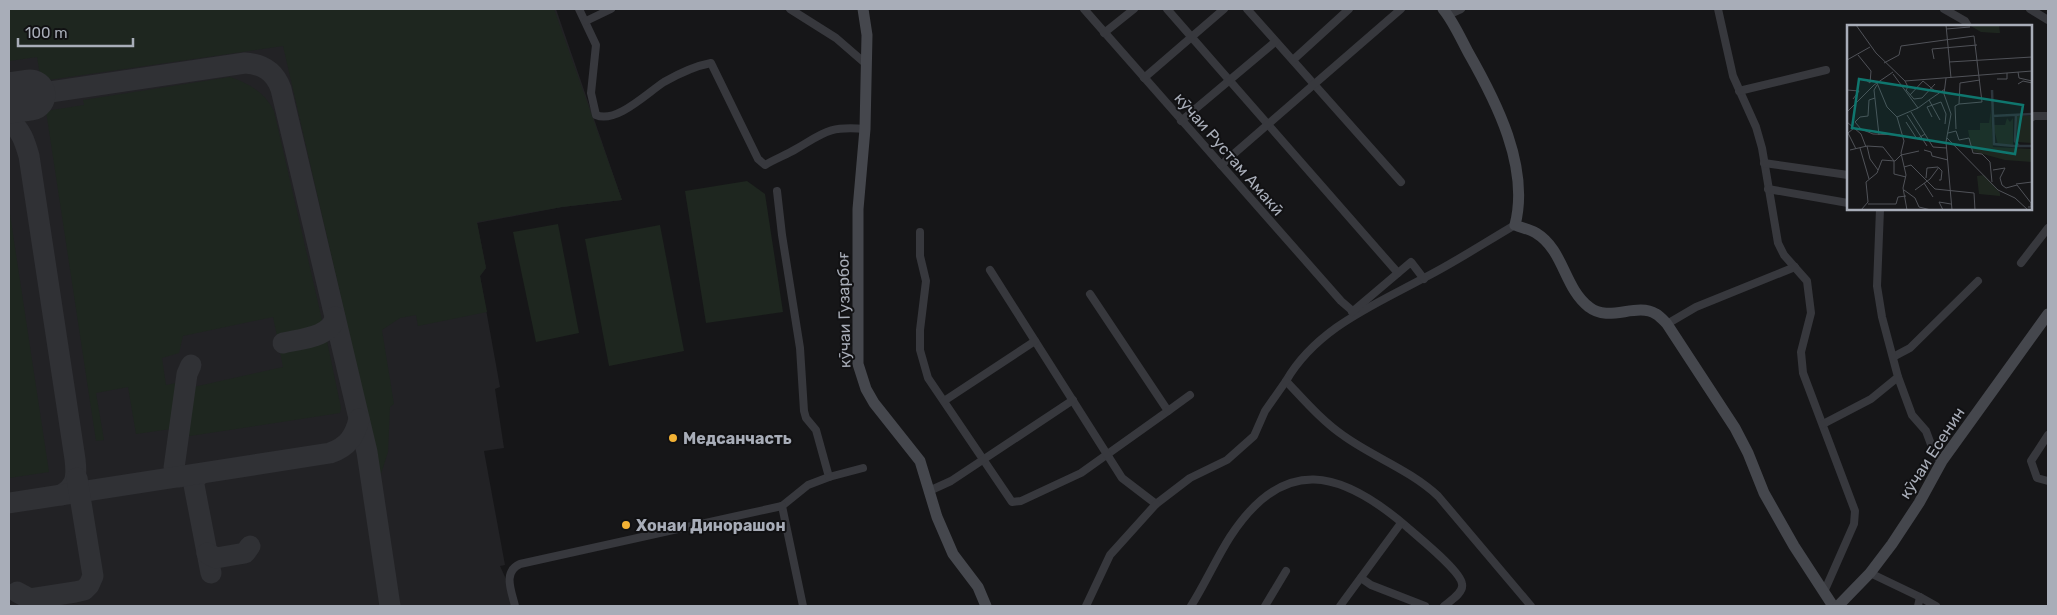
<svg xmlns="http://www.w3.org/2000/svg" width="2057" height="615" font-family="Rubik,sans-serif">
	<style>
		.built { fill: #222225 }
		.green { fill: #1e261f }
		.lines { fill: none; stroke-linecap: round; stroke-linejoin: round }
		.taxiway { stroke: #303135; stroke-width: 21 }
		.runway { stroke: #303135; stroke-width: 51 }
		.street { stroke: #37383d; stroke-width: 8 }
		.secondary { stroke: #45474d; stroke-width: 11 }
		.poi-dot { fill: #f2b134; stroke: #111113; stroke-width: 2 }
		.labels { text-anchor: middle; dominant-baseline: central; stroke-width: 4; stroke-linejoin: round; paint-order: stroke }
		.street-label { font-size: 16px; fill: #a8adb8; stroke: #111113 }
		.poi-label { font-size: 16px; font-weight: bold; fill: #a8adb8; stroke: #111113; text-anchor: start }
		.inset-river { fill: none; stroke: #2c353c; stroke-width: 2.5 }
		.inset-road { fill: none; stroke: #505258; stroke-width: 1 }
		.view { fill: #0f766e; fill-opacity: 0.15; stroke: #0f766e; stroke-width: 2.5 }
		.inset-edge { fill: none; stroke: #a8adb8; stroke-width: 2.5 }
	</style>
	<rect width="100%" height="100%" fill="#161618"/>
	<polygon class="built" points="9,9 556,9 622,200 562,207 477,223 486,268 480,276 500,387 495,389 504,448 484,451 505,565 500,566 505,577 512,606 9,606"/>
	<g class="green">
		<polygon points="9,9 554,9 622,200 562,207 477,222 486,268 480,276 487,312 418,326 416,315 400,318 382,330 394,404 390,407 388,452 380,477 367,410 283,46 41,81 37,57 9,61"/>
		<path d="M230,77c19,6 35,16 44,34l48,209 -3,5 -42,11 -4,-19 -90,19 -4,17 -17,5 4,27 10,-2 -5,46 -35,5 -8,-47 -32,6 8,47 -8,1 -50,-330 38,-6 -1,-5z"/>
		<polygon points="747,181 765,194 783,312 706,323 685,191"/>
		<polygon points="9,208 49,472 9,478"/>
		<polygon points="558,224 579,333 536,342 513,232"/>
		<polygon points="660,225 684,351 609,366 585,239"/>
		<polygon points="327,341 341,408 340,413 190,436 185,433 184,427 189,388 283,367 280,352"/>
	</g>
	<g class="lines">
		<g class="taxiway">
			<path d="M30,95l215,-32c18,1 30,9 36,26l86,363 23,154"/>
			<path d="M9,121c12,8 16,21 20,35l46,303c2,17 2,27 -14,36"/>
			<path d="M283,343c17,-4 49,-6 52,-26"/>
			<polyline points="200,474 194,480 194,485 211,573"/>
			<polyline points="179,477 174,468 187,374 191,365"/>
			<path d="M9,503l321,-50c18,-6 25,-17 29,-34"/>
			<polyline points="207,553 216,558 245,553 250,546"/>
			<polyline points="17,592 30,599 75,592 84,590 89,585 93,576 77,478"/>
		</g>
		<polyline class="runway" points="9,98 30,95"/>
		<g class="street">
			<path d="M579,9l17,36 -5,48 5,22c20,9 51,-22 68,-33 14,-8 31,-16 47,-19l47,96 7,6c10,-6 21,-10 31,-16 29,-17 33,-23 69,-20"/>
			<polyline points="790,9 836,38 866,64"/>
			<polyline points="1084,9 1341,301 1356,314"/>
			<polyline points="1167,9 1398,273"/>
			<polyline points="1247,9 1401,182"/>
			<polyline points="1718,9 1733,76 1756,127 1762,148 1778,243 1784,255 1807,281 1811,313 1801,352 1803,373 1855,511 1854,524 1824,592"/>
			<polyline points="1944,9 1965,21 1968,26"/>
			<polyline points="2030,9 2048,20"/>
			<polyline points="1448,15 1461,9"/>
			<polyline points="586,21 611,9"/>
			<polyline points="1104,33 1134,9"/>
			<polyline points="1293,60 1349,9"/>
			<polyline points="1144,78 1224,9"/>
			<polyline points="1739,91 1826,70"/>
			<polyline points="2031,118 2034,116 2048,116"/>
			<polyline points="1181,121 1275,42"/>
			<polyline points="1764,163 1848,175"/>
			<polyline points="1221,165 1401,9"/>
			<polyline points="1768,189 1848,203"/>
			<polyline points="777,191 782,235 800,348 804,411 806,418 816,430 829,477 808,485 782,506"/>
			<path d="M1515,225c-31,18 -61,38 -93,54 -50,27 -106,50 -136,102 18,19 37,41 58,55 31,22 66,34 94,60l93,110"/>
			<polyline points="920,232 920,256 926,281 920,330 920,350 928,378 1012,502 1021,501 1081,473 1168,411 1090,294"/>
			<polyline points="2021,263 2048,228"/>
			<polyline points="990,270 1122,478 1156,504 1190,478 1227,460 1254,436 1265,411 1286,381"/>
			<polyline points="1352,312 1411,262 1424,279"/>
			<polyline points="1667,324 1696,307 1795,267"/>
			<polyline points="1893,357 1910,348 1978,281"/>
			<polyline points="1898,377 1912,415 1926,431 1935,455 1942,461"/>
			<polyline points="944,401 1035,341"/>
			<polyline points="1168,411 1190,395"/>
			<polyline points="1823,424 1871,399 1898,377 1882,317 1877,286 1880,209"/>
			<polyline points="2048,435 2031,461 2037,478 2048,481"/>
			<polyline points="829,477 863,468"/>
			<polyline points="929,491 951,481 1073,400"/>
			<polyline points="782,506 803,606"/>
			<polyline points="1870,573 1920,597"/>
			<polyline points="1361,578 1371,585 1425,606"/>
			<path d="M515,606c-3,-14 -13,-34 5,-42l262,-58"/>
			<polyline points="1086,606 1110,555 1156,504"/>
			<path d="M1191,606c14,-22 25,-47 39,-69 54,-83 111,-67 177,-10 11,10 54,44 55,57 2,9 -12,17 -18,22"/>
			<polyline points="1265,606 1286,571"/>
			<polyline points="1340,606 1401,523"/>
			<polyline points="1918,606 1920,597 1936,606"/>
		</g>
		<g class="secondary">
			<polyline points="863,9 867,35 865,129 858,209 858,364 866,389 874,403 920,461 937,517 953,554 978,587 986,606"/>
			<path d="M1443,9c10,12 17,28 25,43 28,49 62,115 47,173 7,3 15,4 21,8 28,17 28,55 53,74 20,16 47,-5 67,7 4,2 8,7 11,10l68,104 13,25 16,40 30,53 39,60"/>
			<polyline points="1838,606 1870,573 1892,544 1919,503 1942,461 2048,314"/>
		</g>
	</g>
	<g class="poi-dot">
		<circle cx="673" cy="438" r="5"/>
		<circle cx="626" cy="525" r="5"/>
	</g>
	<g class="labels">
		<g class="street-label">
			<text transform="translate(1229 154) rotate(49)">кӯчаи Рустам Амакӣ</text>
			<text transform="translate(844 310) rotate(-91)">кӯчаи Гузарбоғ</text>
			<text transform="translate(1932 453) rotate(-57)">кӯчаи Есенин</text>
		</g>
		<g class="poi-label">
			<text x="683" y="438">Медсанчасть</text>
			<text x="636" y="525">Хонаи Динорашон</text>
		</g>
	</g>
	<g transform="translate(1847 25)">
		<rect width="185" height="185" fill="#161618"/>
		<path d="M152,0l1,8h-4l-15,-1 -10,-6zM144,86l2,36 39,2v13l-27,-2 -33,-9 -4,-21h12v-7h9zM170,91h15v27l-15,-1zM160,93l3,4 3,-4v27h-15l-5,-20h12zM137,150l16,18v3l-21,-2 -2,-18z" fill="#1e261f"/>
		<path class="inset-river" d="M145,65l2,54 20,2M169,89l-1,27 4,5M145,91l40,-2M167,121h18"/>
		<path class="inset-road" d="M9,0l20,28 29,28 3,6 -2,3 8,9 8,-1 13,-14M99,0l5,53M99,4l24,-2M11,30l13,16 -1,12 -4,-3M87,34l-2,-10 45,-4M0,35l23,-13M102,37l83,-5M37,38l15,-8 2,-9 73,-10 8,66 -23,2M171,47l1,6 13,3M46,49l25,34 -21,9M99,53l-2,16 7,20 -5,28 6,68M150,54h10v-6M58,56l127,-10M76,56l13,11M30,58l10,24 10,10 7,24 -3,12 5,22 -3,13 4,22M171,59l5,-3 9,2M30,60l-3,5 5,45M0,65l12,1 -6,8M63,70l13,-14M28,73l-6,2 -1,16 -8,1 -5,5 6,7 12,5 27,1M82,75l16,-11M112,79l1,-21 20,-3M71,83l11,-8 11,20M0,87l27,-27 19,-13M64,87l22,35 14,1M60,90l20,31M85,92l-5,-10 14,-5 5,12 -1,10M0,97l14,12 5,13M59,97l11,17 8,-5M7,103l-6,5 8,16M109,104l-1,-23 4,-2M101,108l8,-2 3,9 10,-2 4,15 9,1 8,8 2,20M100,113l51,52 17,8 13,12M20,121l3,13 8,11M13,123l9,31M3,125l17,-4 16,1 11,14M77,125l7,2 1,4 16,4M35,135l13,1 6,-6 18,-4M47,136v13l12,3M57,142l7,-2 24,24 39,4 1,17M146,145l12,-2 -5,10 2,7 4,3 11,-3 14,18v4h-3M79,153l1,-10 11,-1M92,155h2l1,-9 -3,-3M77,158l9,14M169,159l16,-2M57,165l11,8 4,9 12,3M68,165l15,-11 9,-12M21,179h28l2,-7 8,-1M14,185l7,-8 -2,-20 11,-9 5,-13M96,185l-4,-8 12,2"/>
		<path class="view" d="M12,54l164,26 -8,49 -163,-26z"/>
		<rect width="185" height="185" class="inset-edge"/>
	</g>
	<rect width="2057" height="615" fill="none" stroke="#a8adb8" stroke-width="20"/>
	<path d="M18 38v8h115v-8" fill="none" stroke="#a8adb8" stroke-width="2.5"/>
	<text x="25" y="38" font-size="15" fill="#a8adb8" stroke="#111113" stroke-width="4" paint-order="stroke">100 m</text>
</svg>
